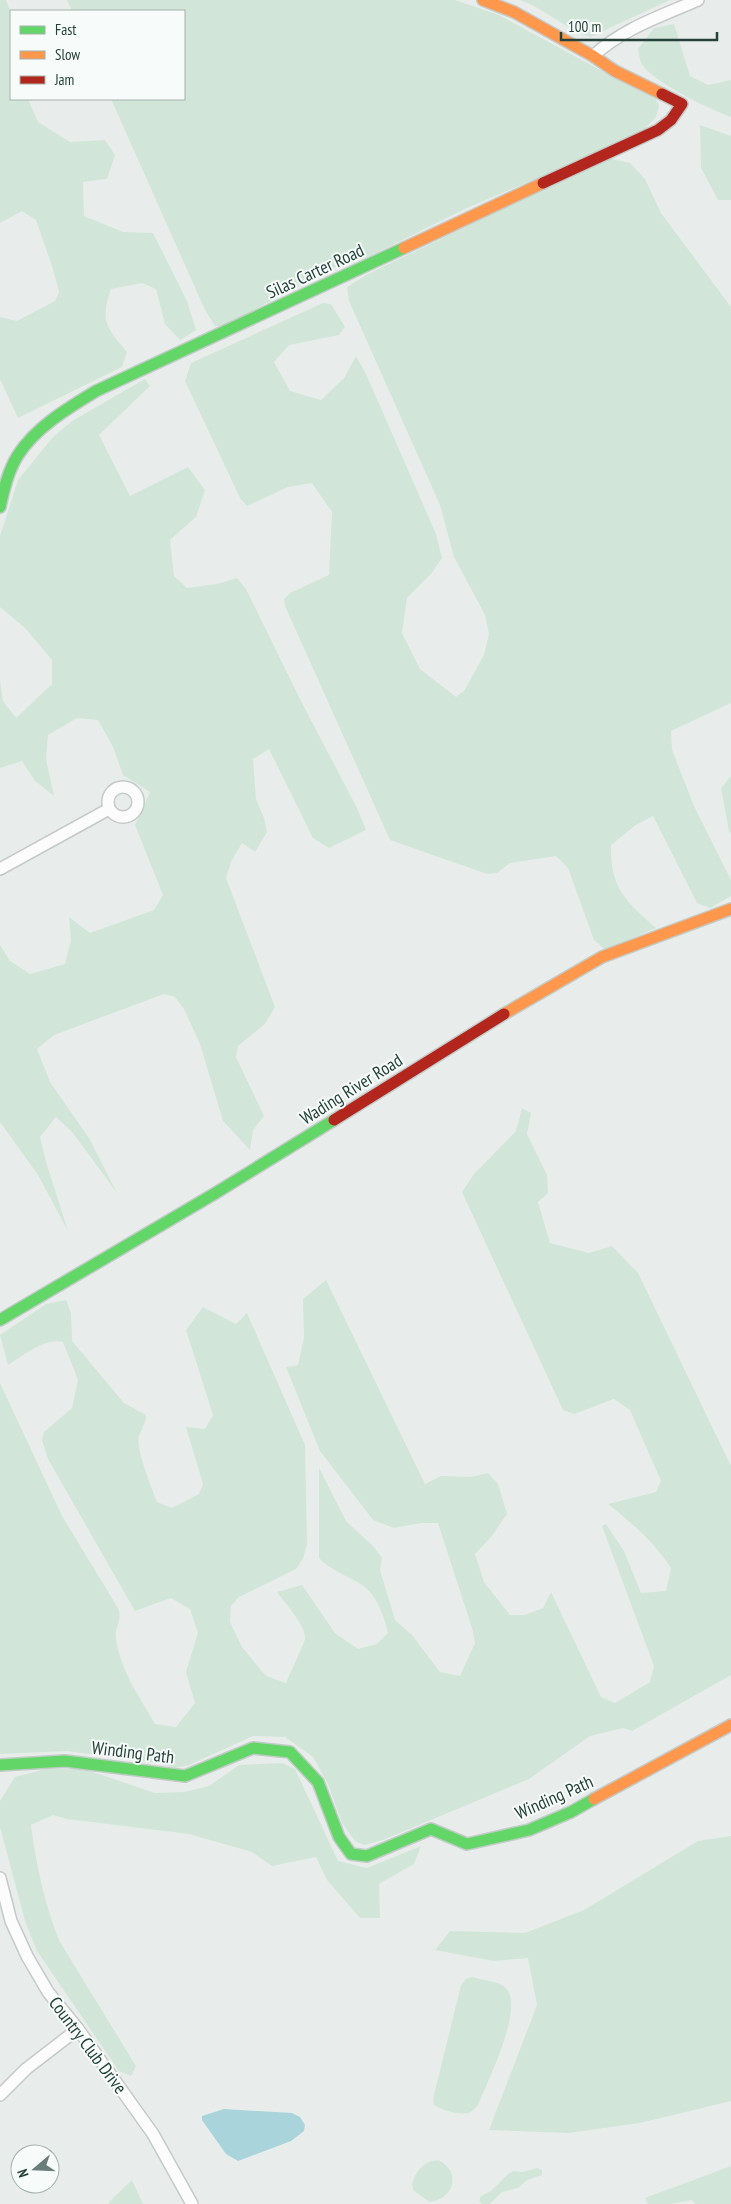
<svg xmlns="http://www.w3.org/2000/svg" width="731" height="2204" font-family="'PT Sans Narrow',sans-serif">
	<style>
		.green { fill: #d1e6d8 }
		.water { fill: #a9d4db }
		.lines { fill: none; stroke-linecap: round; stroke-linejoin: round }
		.street-casing { stroke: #c5cac8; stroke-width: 14 }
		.fast-casing { stroke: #c3cbc8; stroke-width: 14 }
		.slow-casing { stroke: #c3cbc8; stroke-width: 14 }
		.jam-casing { stroke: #c3cbc8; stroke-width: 14 }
		.street { stroke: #fcfcfc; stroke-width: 11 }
		.fast { stroke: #63d668; stroke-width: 11 }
		.slow { stroke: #ff974d; stroke-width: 11 }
		.jam { stroke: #b3261e; stroke-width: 11 }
		.labels { text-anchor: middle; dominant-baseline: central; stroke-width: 4; stroke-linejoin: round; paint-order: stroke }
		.street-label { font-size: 18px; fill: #24423a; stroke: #f7fbf9 }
	</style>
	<rect width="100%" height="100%" fill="#e8edeb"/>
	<g class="green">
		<path d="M0,0h6l5,14v85h17l10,23 32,20 35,-2 10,15 -8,24 -24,3 1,34 39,16 30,1 34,68 9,29 -16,10 -15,-16 -9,-35 -14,-6 -31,6c-11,32 -5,38 16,63l-5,15 -104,51 -18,-39v-62l17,4 38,-20 4,-9 -6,-23 -17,-49 -14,-9 -22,12z"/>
		<polygon points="67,0 455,0 499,15 624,83 655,97 659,106 656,117 638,136 469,207 364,259 346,261 224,326 215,326 205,310 111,99 184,99 184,11 72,11"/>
		<path d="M520,0h150l-80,37c-26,-9 -45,-28 -70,-37z"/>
		<path d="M674,24l16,52 18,9 23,-5v37c-22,-8 -72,-32 -87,-50 -4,-4 -5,-12 -6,-18l16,-21z"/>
		<polygon points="700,125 731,136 731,200 718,200 701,168"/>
		<path d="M609,158l21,5 15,16 16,34 70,94v396l-60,28 1,19 22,56 37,74v16l-21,12 -13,-5 -44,-87 -17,9 -25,20c-1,44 15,56 45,83l-51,22 -11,-10 -26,-72 -12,-12 -46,7 -13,10 -10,1 -97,-34 -105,-234 -1,-7 6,-6 39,-18 3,-63 -20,-29 -24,4 -41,19 -7,-8 -55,-117 6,-18 132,-60 8,1 14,23 -6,8 -50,10 -15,17 16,29 31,9 23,-22 12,-22 10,18 70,160 6,24 -11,16 -24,24 -5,35 18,36 36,28 8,-6 20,-36 5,-21 -4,-19 -31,-58 -14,-52 -91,-204 -2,-14 21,-13z"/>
		<polygon points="145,379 150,386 99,435 130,496 188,467 205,490 196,517 170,540 174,576 187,588 217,584 237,578 246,589 301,701 357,808 366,830 329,848 313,838 269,749 253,759 256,799 264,818 267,832 255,852 242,843 231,862 226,878 275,1007 265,1024 238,1046 236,1057 264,1116 253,1130 250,1150 223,1121 200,1044 184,1009 175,997 164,994 54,1035 37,1049 50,1082 89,1138 117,1193 73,1133 56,1117 40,1137 47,1165 68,1231 38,1175 0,1122 0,945 10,961 30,974 65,964 71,940 69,917 90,933 154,910 163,895 135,825 150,792 123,775 113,747 98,720 77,718 48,735 46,759 54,796 35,781 22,761 0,768 0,680 3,701 16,718 52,684 52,660 26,629 0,607 0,536 18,480 53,437 72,421"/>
		<polygon points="731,776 731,834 729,831 721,788"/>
		<path d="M522,1108l9,5 -4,21 20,41 1,18 -10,9 12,41 39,10 23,-7 26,27 93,193v209l-99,56 -9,-3 -33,8 -61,43 -146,61 -19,5 -9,-4 -13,-18 -14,-39 -15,-27 -28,-20 -32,-1 -64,29 -14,3 -18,-5 -90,-12 -67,3v-371l62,133 56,92c5,13 -4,19 -2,30 4,32 24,59 39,86l21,3 19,-24 -9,-31 12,-39 -8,-24 -19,-11 -36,13 -87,-152 -6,-19 2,-8 28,-24 6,-28 -15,-38c-17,-5 -41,14 -55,23l-8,-30 46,-31 20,-4 5,13 1,28 52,62 22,12c0,8 -5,14 -7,22 -3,14 13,51 18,65l15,6 27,-14 4,-10 -17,-57 19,2 8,-14 -27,-85 17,-23 33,17 11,-11 58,132 2,99 -4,15 -7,10 -57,28 -8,9 -1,16 12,25 24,29 20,7c3,-8 18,-39 19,-44 1,-13 -20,-36 -28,-47l25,-7 33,48 23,16 19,-5 11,-11c-4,-17 -11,-38 -26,-48 -15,-10 -31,-14 -43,-27v-90l27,53 27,25 9,12 -2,12 15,50 17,15 28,37 20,4 15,-33 -3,-15 -34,-105h-17l-27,5 -21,-8 -53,-69 -34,-84 12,-2 6,-27 -1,-39 23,-19 99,204 16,-8 30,1 17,-4 10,11 9,30 -15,22 -17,18 9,28 26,33h15l18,-7 8,-16 50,105 14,6 35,-21 4,-16 -52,-140 4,-2 18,27 17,42 25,-2 5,-23c-17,-26 -38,-44 -63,-64l48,-12 5,-11 -31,-71 -16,-11 -40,15 -11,-4 -101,-218 12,-18 42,-43z"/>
		<path d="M282,1763l13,6 43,92 29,7 54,-22 -7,18 -35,20 1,34h-20l-33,-38 -11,-23 -44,9 -20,-14 -63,-18 -122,-15 -14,-4 -22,10c5,40 14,81 29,117l76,124 -5,10 -12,-5 -82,-120 -12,-30 -25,-94v-26l15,-24 30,-8h39l71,24 29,-1 25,-6 30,-21z"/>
		<polygon points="731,1836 731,2101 640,2123 568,2133 489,2130 537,2005 528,1958 494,1961 435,1950 450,1931 525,1933 584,1910 698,1841"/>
		<path d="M472,1977c9,3 26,4 33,10 21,19 -18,95 -27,118 -3,3 -6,7 -10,8 -9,2 -27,-3 -34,-8l-1,-6 28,-114 5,-6z"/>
		<path d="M438,2160c24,11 16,39 -8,42l-16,-11 -2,-6c3,-14 12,-24 26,-25z"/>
		<polygon points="731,2166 731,2204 695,2204 692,2200 671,2204 648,2204 645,2198"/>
		<polygon points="537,2168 542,2170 542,2175 527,2180 518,2188 502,2192 490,2204 482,2204 479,2201 481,2196 491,2191 509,2173 514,2171 522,2172"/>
		<polygon points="132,2180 143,2204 108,2204 111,2200"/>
	</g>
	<polygon class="water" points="224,2109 292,2113 300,2117 305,2125 304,2131 291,2141 238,2161 226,2154 202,2120 202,2116"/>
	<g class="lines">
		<defs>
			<g id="street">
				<path d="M593,56c29,-27 68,-40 105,-56"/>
				<circle cx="123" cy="802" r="15"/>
				<polyline points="0,869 109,809"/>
				<polyline points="0,1878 11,1921 27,1956 48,1992 78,2029 153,2134 192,2204"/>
				<polyline points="0,2095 26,2069 78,2029"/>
			</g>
			<g id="fast">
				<path d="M0,507c4,-18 8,-36 18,-52 18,-28 50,-47 78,-64l308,-143"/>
				<polyline points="0,1320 214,1194 334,1120"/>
				<polyline points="0,1765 65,1761 185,1776 253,1748 290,1752 318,1782 339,1837 351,1854 367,1856 431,1829 467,1844 529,1830 571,1812 594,1799"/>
			</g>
			<g id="slow">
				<polyline points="483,0 514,12 593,56 615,71 662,94"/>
				<polyline points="404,248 543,183"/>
				<polyline points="504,1014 602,957 731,909"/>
				<polyline points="594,1799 731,1725"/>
			</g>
			<g id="jam">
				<polyline points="543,183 658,130 671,120 682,104 662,94"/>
				<polyline points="334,1120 504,1014"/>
			</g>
		</defs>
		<use href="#street" class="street-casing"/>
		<use href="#fast" class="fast-casing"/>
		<use href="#slow" class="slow-casing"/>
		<use href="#jam" class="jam-casing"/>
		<use href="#street" class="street"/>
		<use href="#fast" class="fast"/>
		<use href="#slow" class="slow"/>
		<use href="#jam" class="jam"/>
	</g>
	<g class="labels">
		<g class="street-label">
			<text transform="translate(315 271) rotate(-25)">Silas Carter Road</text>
			<text transform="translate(351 1089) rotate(-32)">Wading River Road</text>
			<text transform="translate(133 1752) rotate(7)">Winding Path</text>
			<text transform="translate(554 1797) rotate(-24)">Winding Path</text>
			<text transform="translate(88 2045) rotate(53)">Country Club Drive</text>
		</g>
	</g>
	<rect x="10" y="10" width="175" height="90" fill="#f7fbf9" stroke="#a3b1ad"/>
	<rect x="20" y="26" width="25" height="8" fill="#63d668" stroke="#a3b1ad"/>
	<text x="55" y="35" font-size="15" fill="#24423a">Fast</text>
	<rect x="20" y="51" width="25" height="8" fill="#ff974d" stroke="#a3b1ad"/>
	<text x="55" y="60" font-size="15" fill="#24423a">Slow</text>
	<rect x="20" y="76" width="25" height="8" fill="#b3261e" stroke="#a3b1ad"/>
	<text x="55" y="85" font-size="15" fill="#24423a">Jam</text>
	<g transform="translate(35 2169) rotate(251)"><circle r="24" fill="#f7fbf9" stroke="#a3b1ad"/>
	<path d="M0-4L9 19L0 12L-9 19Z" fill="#697e78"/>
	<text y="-8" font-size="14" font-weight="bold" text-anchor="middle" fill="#24423a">N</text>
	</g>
	<path d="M561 32v8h156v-8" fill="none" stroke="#24423a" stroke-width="2.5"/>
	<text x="568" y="32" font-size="15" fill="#24423a" stroke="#f7fbf9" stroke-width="4" paint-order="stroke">100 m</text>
</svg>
